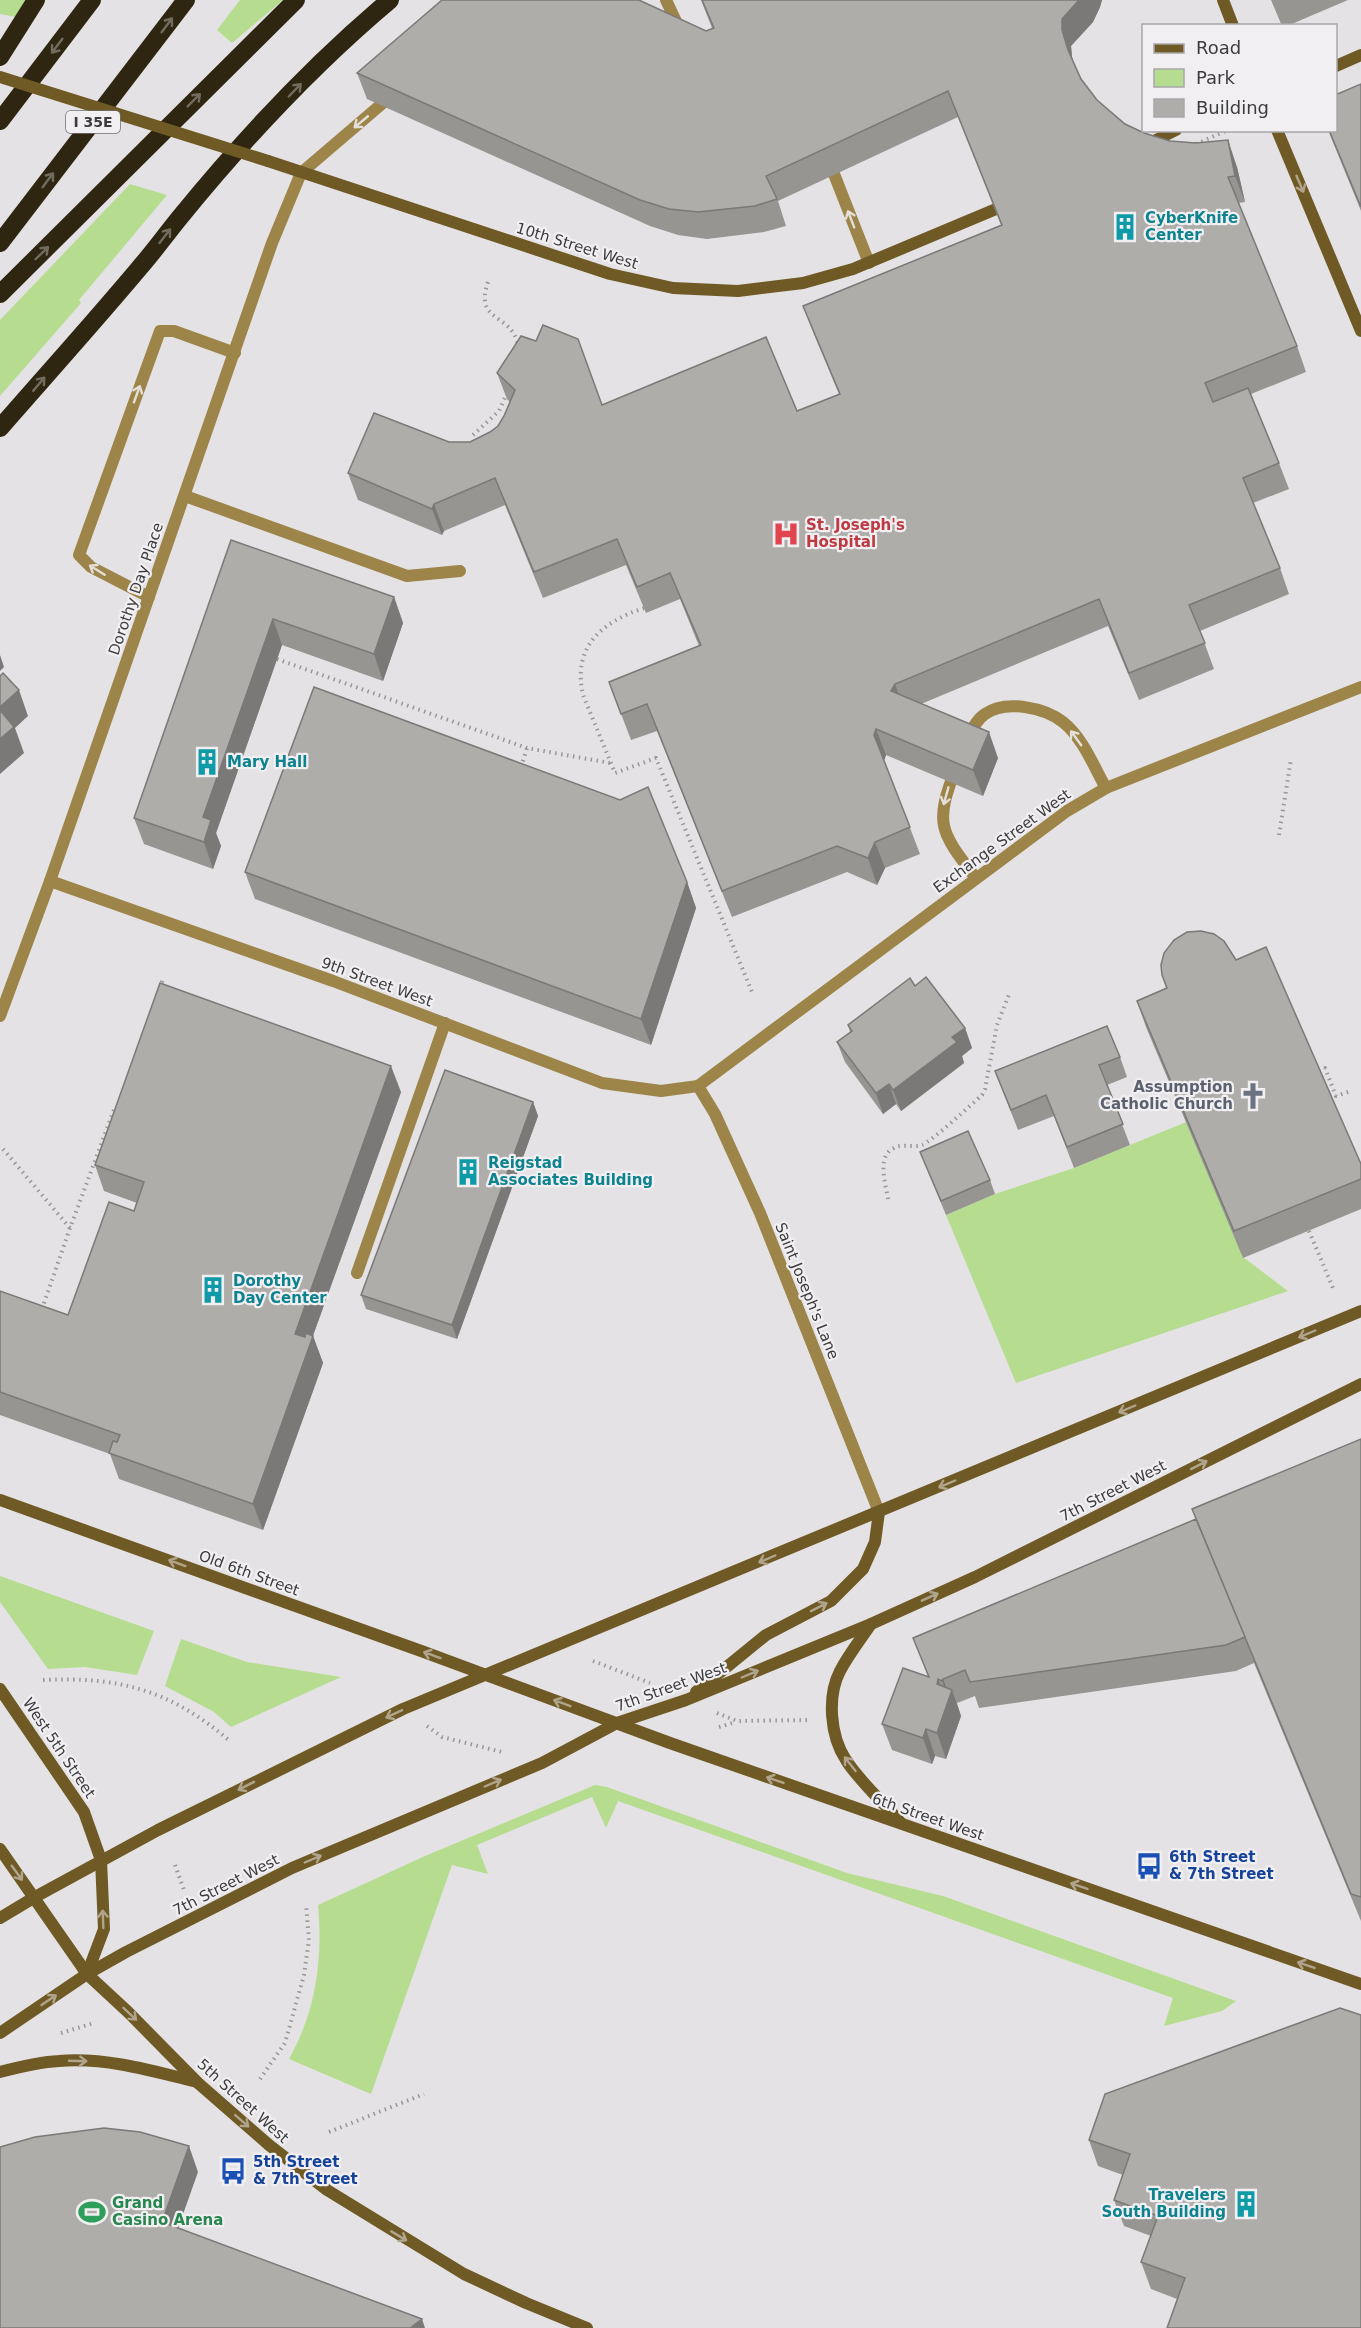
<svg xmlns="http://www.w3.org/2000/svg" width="1361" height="2328" font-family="'DejaVu Sans',sans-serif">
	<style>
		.green { fill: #b6dd8f }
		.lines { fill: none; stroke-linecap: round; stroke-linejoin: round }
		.path { stroke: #989798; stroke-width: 4; stroke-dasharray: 1.5 4.5; stroke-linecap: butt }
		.lane { stroke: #9d854a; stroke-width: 12 }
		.street { stroke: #9d854a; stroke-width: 12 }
		.secondary { stroke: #6f5a25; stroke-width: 12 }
		.highway { stroke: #2e2610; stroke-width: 18 }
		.secondary-bridge { stroke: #6f5a25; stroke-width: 12 }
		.wall { fill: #969592 }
		.shaded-wall { fill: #7a7977 }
		.building { fill: #afadaa; stroke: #7a7977; stroke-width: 1.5 }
		.oneway { stroke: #726c5f }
		.oneway2 { stroke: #e4dfd9 }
		.oneway3 { stroke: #b0a48c }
		.labels { text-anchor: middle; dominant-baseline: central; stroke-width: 4.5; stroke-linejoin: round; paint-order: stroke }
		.shield { fill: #f1eff2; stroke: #737273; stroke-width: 1.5 }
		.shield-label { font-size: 14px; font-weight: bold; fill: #3d3c3d }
		.culture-label { font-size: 15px; font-weight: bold; fill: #0d838f; stroke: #f1eff2; text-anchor: start }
		.street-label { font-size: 15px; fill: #3d3c3d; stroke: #f1eff2 }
		.health-label { font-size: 15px; font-weight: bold; fill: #be3a42; stroke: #f1eff2; text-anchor: start }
		.worship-label { font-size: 15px; font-weight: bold; fill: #5b616d; stroke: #f1eff2; text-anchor: end }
		.transit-label { font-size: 15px; font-weight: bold; fill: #164399; stroke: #f1eff2; text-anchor: start }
		.leisure-label { font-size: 15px; font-weight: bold; fill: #27864d; stroke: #f1eff2; text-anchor: start }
	</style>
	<rect width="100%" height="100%" fill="#e4e2e4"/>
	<g class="green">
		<polygon points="0,0 26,0 16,17 0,14"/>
		<polygon points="240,0 283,0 232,43 217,30"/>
		<polygon points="130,184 167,195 79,300 81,303 0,396 0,320"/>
		<polygon points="1186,1122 1243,1257 1288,1291 1016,1383 946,1215 995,1194 1074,1168"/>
		<polygon points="0,1576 154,1631 137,1675 85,1667 48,1669 0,1602"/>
		<polygon points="181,1639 247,1662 341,1677 231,1727 214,1712 165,1686"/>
		<path d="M595,1785l12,2 240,86 96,23 293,105 -14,10 -58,15 9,-28 -555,-197 -12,27 -14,-31 -115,48 11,29 -36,-9 -81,229 -82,-35c27,-48 34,-100 29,-154l107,-49z"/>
	</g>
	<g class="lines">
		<g class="path">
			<polyline points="1196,144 1228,130"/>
			<path d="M488,282c-14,41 22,30 30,62"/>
			<polyline points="473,435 499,411 508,391"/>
			<path d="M644,608c-42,14 -72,38 -61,87l32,78 41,-15 96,234"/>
			<polyline points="277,659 527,748 610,763"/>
			<polyline points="521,767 527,748"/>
			<polyline points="1279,835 1291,759"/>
			<polyline points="160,988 163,979"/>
			<polyline points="1319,1071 1325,1068 1336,1096 1351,1091"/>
			<polyline points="3,1149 70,1228 115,1107"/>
			<path d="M888,1199c-2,-14 -12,-43 6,-51 8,-5 19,0 28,-3 10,-4 49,-40 60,-50l3,-6 12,-64 13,-33"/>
			<polyline points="1309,1231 1333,1288"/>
			<polyline points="42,1309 70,1228"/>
			<polyline points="593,1661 650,1683"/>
			<path d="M43,1680c77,-4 129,11 188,62"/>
			<polyline points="717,1713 737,1721 810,1720"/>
			<polyline points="427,1726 442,1737 502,1752"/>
			<polyline points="719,1727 736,1722"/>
			<polyline points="175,1865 184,1890"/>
			<polyline points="61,2033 94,2023"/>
			<polyline points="260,2079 285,2043 304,1975 309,1940 306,1904"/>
			<polyline points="329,2132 424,2094"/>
		</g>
		<g class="lane">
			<polyline points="666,0 680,30"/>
			<polyline points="301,173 391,96"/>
			<polyline points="834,174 869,263"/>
			<polyline points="185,496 407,576 460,571"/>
			<polyline points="149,597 91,567 79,555 160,331 174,331 235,353"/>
			<path d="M967,740c4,-9 9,-20 18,-26 21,-15 60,-6 78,8 20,16 31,45 43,66"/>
			<path d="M956,768c-22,56 -16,63 19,109"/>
			<polyline points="357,1273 445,1023"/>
		</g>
		<g class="street">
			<polyline points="50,881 333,981 602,1083 661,1091 698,1086 1067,811 1106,788 1361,687"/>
			<polyline points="0,1016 50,881 272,243 301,173"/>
			<polyline points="698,1086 715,1114 760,1213 879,1512"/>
		</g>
		<g class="secondary">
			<polyline points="1223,0 1233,26"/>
			<polyline points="1336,66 1361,55"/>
			<polyline points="1277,130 1361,331"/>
			<polyline points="1146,145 1176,130"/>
			<polyline points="268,161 610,274 673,288 738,291 803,283 853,269 1008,204"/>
			<polyline points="0,1500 424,1652 670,1743 1361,1984"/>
			<path d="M871,1624c-10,15 -22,30 -31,47 -13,25 -10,65 6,89 13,21 39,44 55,63"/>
			<polyline points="0,1689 84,1812 101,1860 104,1929 87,1974"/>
			<polyline points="696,1692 766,1635 831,1601 863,1569 875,1542 879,1512"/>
			<polyline points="0,1849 87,1974 128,2012 198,2083 269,2145 327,2190 464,2274 526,2303 587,2328"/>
			<polyline points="0,1918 35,1897 158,1830 403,1709 1361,1311"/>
			<polyline points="0,2033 87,1974 126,1952 292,1868 542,1763 617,1723 686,1700 871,1624 975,1577 1361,1384"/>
			<path d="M0,2072c19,-5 40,-10 59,-11 47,-4 94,10 138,21"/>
		</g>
		<g class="highway">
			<polyline points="0,57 36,0"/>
			<polyline points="0,121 92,0"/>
			<polyline points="0,243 186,0"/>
			<polyline points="0,294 296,0"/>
			<path d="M0,428c47,-54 95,-107 141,-162 14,-16 26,-33 40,-50 62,-76 134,-153 209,-216"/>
		</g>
		<polyline class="secondary-bridge" points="0,77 268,161"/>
	</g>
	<g class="wall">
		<polygon points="701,0 1102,0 1100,7 1093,22 1071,46 1072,57 1073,62 1081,79 1097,100 1125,124 1144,133 1237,167 1245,202 1238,203 1297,346 1306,372 1251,394 1279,463 1289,489 1253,503 1280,568 1289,594 1200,631 1214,669 1139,700 1108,626 921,704 998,758 983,796 886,755 884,760 920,854 885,868 877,885 847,872 732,917 657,731 631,740 609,682 699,646 680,599 646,613 626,565 543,598 505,505 444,531 442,535 358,500 348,473 449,442 470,442 490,432 498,426 504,416 510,402 507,399 497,373 602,405 797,411 839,394 813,332 803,306 1001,225 958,117 778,201 786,226 764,232 707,239 678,235 650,226 367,99 357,73 706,31 712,28"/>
		<polygon points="1271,0 1348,0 1287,26 1282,26"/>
		<polygon points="1361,84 1361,211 1328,130 1335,130"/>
		<polygon points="231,540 394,597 403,623 383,681 282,645 216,833 221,846 213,869 144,844 134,818"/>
		<polygon points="245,872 687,882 696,908 651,1045 255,899"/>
		<polygon points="1162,975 1361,1164 1361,1209 1243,1258 1146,1027 1137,1001 1166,988"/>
		<polygon points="915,986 965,1028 972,1048 962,1056 964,1063 901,1111 896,1104 883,1114 845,1062 837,1042 850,1032 848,1025"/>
		<polygon points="1120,1057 1127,1077 1107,1085 1130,1145 1074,1168 1054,1116 1018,1130 995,1071"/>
		<polygon points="401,1092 313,1336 323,1363 263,1530 119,1479 110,1454 0,1415 0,1291 68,1315 134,1211 137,1203 104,1191 95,1165"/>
		<polygon points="533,1102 538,1116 457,1339 366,1309 361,1295"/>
		<polygon points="920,1152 990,1180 995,1194 946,1215"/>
		<polygon points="1361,1439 1361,1921 1254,1663 1236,1671 979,1708 975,1696 957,1703 961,1716 946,1759 935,1756 932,1764 892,1750 882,1724 928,1676 913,1638 1196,1519"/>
		<polygon points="1340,2008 1177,2299 1151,2289 1141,2262 1151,2236 1124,2226 1114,2200 1123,2175 1098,2166 1089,2140"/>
	</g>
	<g class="shaded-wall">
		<polygon points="1079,0 1102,0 1100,7 1093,22 1071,46 1072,57 1077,77 1068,50 1062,30 1062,19"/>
		<polygon points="1228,140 1237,167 1245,202 1235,176"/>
		<polygon points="434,504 444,531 442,535 432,509"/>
		<polygon points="394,597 403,623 383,681 374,654"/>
		<polygon points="273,619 282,645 216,833 221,846 213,869 204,842 203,817"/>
		<polygon points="0,655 4,667 0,671"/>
		<polygon points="895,684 904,710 891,691"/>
		<polygon points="19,690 28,716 15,728 24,753 0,774 0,707"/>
		<polygon points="876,729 886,755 884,761 874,735"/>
		<polygon points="989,732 998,758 983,796 973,770"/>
		<polygon points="875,842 885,868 877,885 868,858"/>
		<polygon points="687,882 696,908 651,1045 641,1019"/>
		<polygon points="965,1028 972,1048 962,1056 964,1063 901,1111 893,1090 952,1037"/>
		<polygon points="391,1066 401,1092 304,1360 295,1334"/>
		<polygon points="889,1084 896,1104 883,1114 876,1093"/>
		<polygon points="533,1102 538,1116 457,1339 452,1325"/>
		<polygon points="313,1336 323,1363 263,1530 253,1504"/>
		<polygon points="938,1679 947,1703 949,1698 942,1681 943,1679 950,1696 952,1690 961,1716 946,1759 937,1733 937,1684"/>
		<polygon points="926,1729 935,1756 932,1764 923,1738"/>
		<polygon points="189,2146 198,2172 171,2248 162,2222"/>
		<polygon points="422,2319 425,2328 410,2328"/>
	</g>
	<g class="building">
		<polygon points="442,0 639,0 706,31 714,28 702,0 1079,0 1062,19 1062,30 1068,50 1081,79 1097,100 1125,124 1144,133 1170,141 1196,143 1228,140 1235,176 1228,177 1297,346 1205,383 1213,402 1248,388 1279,463 1243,478 1280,568 1189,605 1205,643 1129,673 1099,599 895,684 891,691 989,732 973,770 876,729 874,735 910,827 875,842 868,858 837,846 722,891 647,704 621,714 609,682 701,645 670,573 637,587 617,539 534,572 495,478 434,504 432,509 348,473 374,413 449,442 470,442 490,432 498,426 504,416 515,390 497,373 521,336 536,341 543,325 578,339 602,405 766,337 797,411 840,394 803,306 1002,225 948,91 766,176 777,199 755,206 698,212 669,209 640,200 357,73"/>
		<polygon points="1361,84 1361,207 1329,130 1335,130 1335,95"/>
		<polygon points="231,540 394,597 374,654 273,619 203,817 211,820 204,842 134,818"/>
		<polygon points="3,673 19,690 0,707 0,676"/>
		<polygon points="314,687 620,800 648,787 687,882 641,1019 245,872"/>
		<polygon points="0,710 14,727 0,739"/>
		<polygon points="1201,931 1214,934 1224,941 1236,960 1266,947 1361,1164 1361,1179 1234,1231 1137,1001 1167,988 1162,975 1161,965 1164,953 1174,940 1187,932"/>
		<polygon points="926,977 965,1028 952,1037 957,1042 893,1090 889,1084 876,1093 837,1042 852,1031 848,1025 910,978 915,986"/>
		<polygon points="160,983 391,1066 295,1334 305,1337 306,1333 313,1336 253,1504 109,1453 113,1441 117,1442 120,1435 0,1392 0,1291 68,1315 109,1202 134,1211 144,1182 95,1165"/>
		<polygon points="1107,1026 1120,1057 1099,1065 1123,1124 1067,1147 1046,1095 1011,1110 995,1071"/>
		<polygon points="445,1070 533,1102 452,1325 361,1295"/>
		<polygon points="968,1131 990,1180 941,1201 920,1152"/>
		<polygon points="1361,1439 1361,1897 1351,1894 1192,1509"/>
		<polygon points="1196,1519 1245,1637 1226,1645 970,1682 965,1670 943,1679 942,1681 938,1679 937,1684 952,1690 937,1733 926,1729 923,1738 882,1724 903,1668 929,1677 913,1638"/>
		<polygon points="1340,2008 1361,2015 1361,2328 1167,2328 1185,2278 1141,2262 1158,2216 1114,2200 1130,2154 1089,2140 1105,2094"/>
		<polygon points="104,2128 140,2132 189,2146 162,2222 422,2319 410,2328 0,2328 0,2147 35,2137"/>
	</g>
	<defs><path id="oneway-shaft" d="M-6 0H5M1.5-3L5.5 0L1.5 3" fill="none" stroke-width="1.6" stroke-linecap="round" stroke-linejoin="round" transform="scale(1.5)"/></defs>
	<g class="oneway">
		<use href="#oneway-shaft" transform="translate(167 25) rotate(-53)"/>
		<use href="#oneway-shaft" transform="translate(57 46) rotate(127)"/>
		<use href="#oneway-shaft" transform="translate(295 90) rotate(-46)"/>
		<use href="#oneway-shaft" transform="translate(194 100) rotate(-45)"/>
		<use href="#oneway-shaft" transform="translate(48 180) rotate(-53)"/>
		<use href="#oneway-shaft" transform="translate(165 236) rotate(-52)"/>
		<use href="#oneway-shaft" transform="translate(42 253) rotate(-44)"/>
		<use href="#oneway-shaft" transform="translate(39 384) rotate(-50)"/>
	</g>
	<g class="oneway2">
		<use href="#oneway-shaft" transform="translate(361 122) rotate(140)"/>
		<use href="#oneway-shaft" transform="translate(851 219) rotate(-111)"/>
		<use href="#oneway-shaft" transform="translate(137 394) rotate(-70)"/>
		<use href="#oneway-shaft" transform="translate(97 570) rotate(-148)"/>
		<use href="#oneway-shaft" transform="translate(1076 738) rotate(-126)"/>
		<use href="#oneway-shaft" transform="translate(946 796) rotate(106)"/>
	</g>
	<g class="oneway3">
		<use href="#oneway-shaft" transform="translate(1300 184) rotate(67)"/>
		<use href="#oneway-shaft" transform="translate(1307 1334) rotate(157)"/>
		<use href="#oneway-shaft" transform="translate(1127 1409) rotate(157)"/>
		<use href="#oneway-shaft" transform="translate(1199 1465) rotate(-27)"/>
		<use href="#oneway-shaft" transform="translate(947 1484) rotate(157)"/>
		<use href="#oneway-shaft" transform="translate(767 1559) rotate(157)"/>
		<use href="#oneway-shaft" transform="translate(177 1563) rotate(-160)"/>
		<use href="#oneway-shaft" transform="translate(930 1597) rotate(-24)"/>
		<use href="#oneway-shaft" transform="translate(819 1607) rotate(-27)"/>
		<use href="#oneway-shaft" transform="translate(432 1655) rotate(-160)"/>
		<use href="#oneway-shaft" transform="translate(750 1674) rotate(-23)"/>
		<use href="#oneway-shaft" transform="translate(562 1703) rotate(-160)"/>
		<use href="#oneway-shaft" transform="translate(394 1714) rotate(155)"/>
		<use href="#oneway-shaft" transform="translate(850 1764) rotate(-128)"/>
		<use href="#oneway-shaft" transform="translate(775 1780) rotate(-161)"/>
		<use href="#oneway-shaft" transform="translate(493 1783) rotate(-23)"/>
		<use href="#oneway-shaft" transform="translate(246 1786) rotate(153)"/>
		<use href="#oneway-shaft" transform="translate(313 1859) rotate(-23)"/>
		<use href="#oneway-shaft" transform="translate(17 1873) rotate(54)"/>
		<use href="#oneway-shaft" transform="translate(1079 1886) rotate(-161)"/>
		<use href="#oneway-shaft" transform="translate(103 1919) rotate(-92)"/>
		<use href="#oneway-shaft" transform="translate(1306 1965) rotate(-161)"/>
		<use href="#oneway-shaft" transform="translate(49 2000) rotate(-34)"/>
		<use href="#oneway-shaft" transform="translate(130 2014) rotate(43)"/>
		<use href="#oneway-shaft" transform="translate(78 2061) rotate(2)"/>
		<use href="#oneway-shaft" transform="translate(242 2121) rotate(41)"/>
		<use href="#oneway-shaft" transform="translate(399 2236) rotate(31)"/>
	</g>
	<defs>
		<symbol id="building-bare" viewBox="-9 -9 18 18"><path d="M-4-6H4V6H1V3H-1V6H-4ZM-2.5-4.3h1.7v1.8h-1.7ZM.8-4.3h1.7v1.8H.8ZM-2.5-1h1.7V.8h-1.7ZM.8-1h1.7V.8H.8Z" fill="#0f9aa8" stroke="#f1eff2" stroke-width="2.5" paint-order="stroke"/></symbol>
		<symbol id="hospital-bare" viewBox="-9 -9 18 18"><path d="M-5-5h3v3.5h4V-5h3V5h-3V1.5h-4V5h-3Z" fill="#e0444e" stroke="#f1eff2" stroke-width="2.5" paint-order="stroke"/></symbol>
		<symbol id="church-bare" viewBox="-9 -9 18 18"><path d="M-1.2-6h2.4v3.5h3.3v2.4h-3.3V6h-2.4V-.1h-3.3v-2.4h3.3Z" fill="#6b7280" stroke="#f1eff2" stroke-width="2.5" paint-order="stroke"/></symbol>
		<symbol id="bus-bare" viewBox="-9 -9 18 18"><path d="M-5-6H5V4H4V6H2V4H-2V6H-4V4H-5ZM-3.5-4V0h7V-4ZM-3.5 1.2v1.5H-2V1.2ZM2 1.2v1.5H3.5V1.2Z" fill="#1a4fb4" stroke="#f1eff2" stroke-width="2.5" paint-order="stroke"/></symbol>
		<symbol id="stadium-bare" viewBox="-9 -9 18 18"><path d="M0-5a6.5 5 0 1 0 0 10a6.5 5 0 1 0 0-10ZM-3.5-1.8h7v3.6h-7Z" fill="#2e9e5b" stroke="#f1eff2" stroke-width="2.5" paint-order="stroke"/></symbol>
	</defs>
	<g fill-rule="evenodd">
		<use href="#building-bare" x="1106" y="208" width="38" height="38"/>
		<use href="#hospital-bare" x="767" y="515" width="38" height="38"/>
		<use href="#building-bare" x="188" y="743" width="38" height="38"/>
		<use href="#church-bare" x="1234" y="1077" width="38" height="38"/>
		<use href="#building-bare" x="449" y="1153" width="38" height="38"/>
		<use href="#building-bare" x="194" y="1271" width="38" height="38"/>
		<use href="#bus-bare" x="1130" y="1847" width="38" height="38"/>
		<use href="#bus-bare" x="214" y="2152" width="38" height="38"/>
		<use href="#building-bare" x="1227" y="2185" width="38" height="38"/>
		<use href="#stadium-bare" x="73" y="2193" width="38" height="38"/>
	</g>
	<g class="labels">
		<rect class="shield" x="66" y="111" width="54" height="22" rx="4.5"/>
		<g class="shield-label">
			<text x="93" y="122">I 35E</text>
		</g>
		<g class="culture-label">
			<text x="1145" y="218">CyberKnife<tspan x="1145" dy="17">Center</tspan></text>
			<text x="227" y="762">Mary Hall</text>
			<text x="488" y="1163">Reigstad<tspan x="488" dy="17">Associates Building</tspan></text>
			<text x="233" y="1281">Dorothy<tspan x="233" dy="17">Day Center</tspan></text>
			<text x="1226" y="2195" text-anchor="end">Travelers<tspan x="1226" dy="17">South Building</tspan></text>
		</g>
		<g class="street-label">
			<text transform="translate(577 246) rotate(17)">10th Street West</text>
			<text transform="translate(136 589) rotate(-71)">Dorothy Day Place</text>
			<text transform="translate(1002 841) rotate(-36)">Exchange Street West</text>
			<text transform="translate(377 982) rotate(20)">9th Street West</text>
			<text transform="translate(807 1291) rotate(68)">Saint Joseph's Lane</text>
			<text transform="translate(1113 1491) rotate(-27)">7th Street West</text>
			<text transform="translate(249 1573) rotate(20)">Old 6th Street</text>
			<text transform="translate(671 1687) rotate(-20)">7th Street West</text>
			<text transform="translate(59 1748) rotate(56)">West 5th Street</text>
			<text transform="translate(928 1817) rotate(19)">6th Street West</text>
			<text transform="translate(226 1885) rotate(-27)">7th Street West</text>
			<text transform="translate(243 2101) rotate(42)">5th Street West</text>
		</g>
		<g class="health-label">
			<text x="806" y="525">St. Joseph's<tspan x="806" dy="17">Hospital</tspan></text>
		</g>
		<g class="worship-label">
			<text x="1233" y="1087">Assumption<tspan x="1233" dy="17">Catholic Church</tspan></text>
		</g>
		<g class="transit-label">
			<text x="1169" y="1857">6th Street<tspan x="1169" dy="17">&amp; 7th Street</tspan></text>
			<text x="253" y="2162">5th Street<tspan x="253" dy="17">&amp; 7th Street</tspan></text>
		</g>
		<g class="leisure-label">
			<text x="112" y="2203">Grand<tspan x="112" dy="17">Casino Arena</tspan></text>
		</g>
	</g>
	<rect x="1142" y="24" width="195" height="108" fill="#f1eff2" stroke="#a9a7aa" stroke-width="1.5"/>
	<rect x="1154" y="44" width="30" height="9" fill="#6f5a25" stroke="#a9a7aa" stroke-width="1.5"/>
	<text x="1196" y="54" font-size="18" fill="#3d3c3d">Road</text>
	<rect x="1154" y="69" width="30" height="18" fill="#b6dd8f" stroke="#a9a7aa" stroke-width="1.5"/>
	<text x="1196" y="84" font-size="18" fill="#3d3c3d">Park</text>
	<rect x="1154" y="99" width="30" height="18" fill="#afadaa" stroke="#a9a7aa" stroke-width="1.5"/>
	<text x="1196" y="114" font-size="18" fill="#3d3c3d">Building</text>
</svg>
